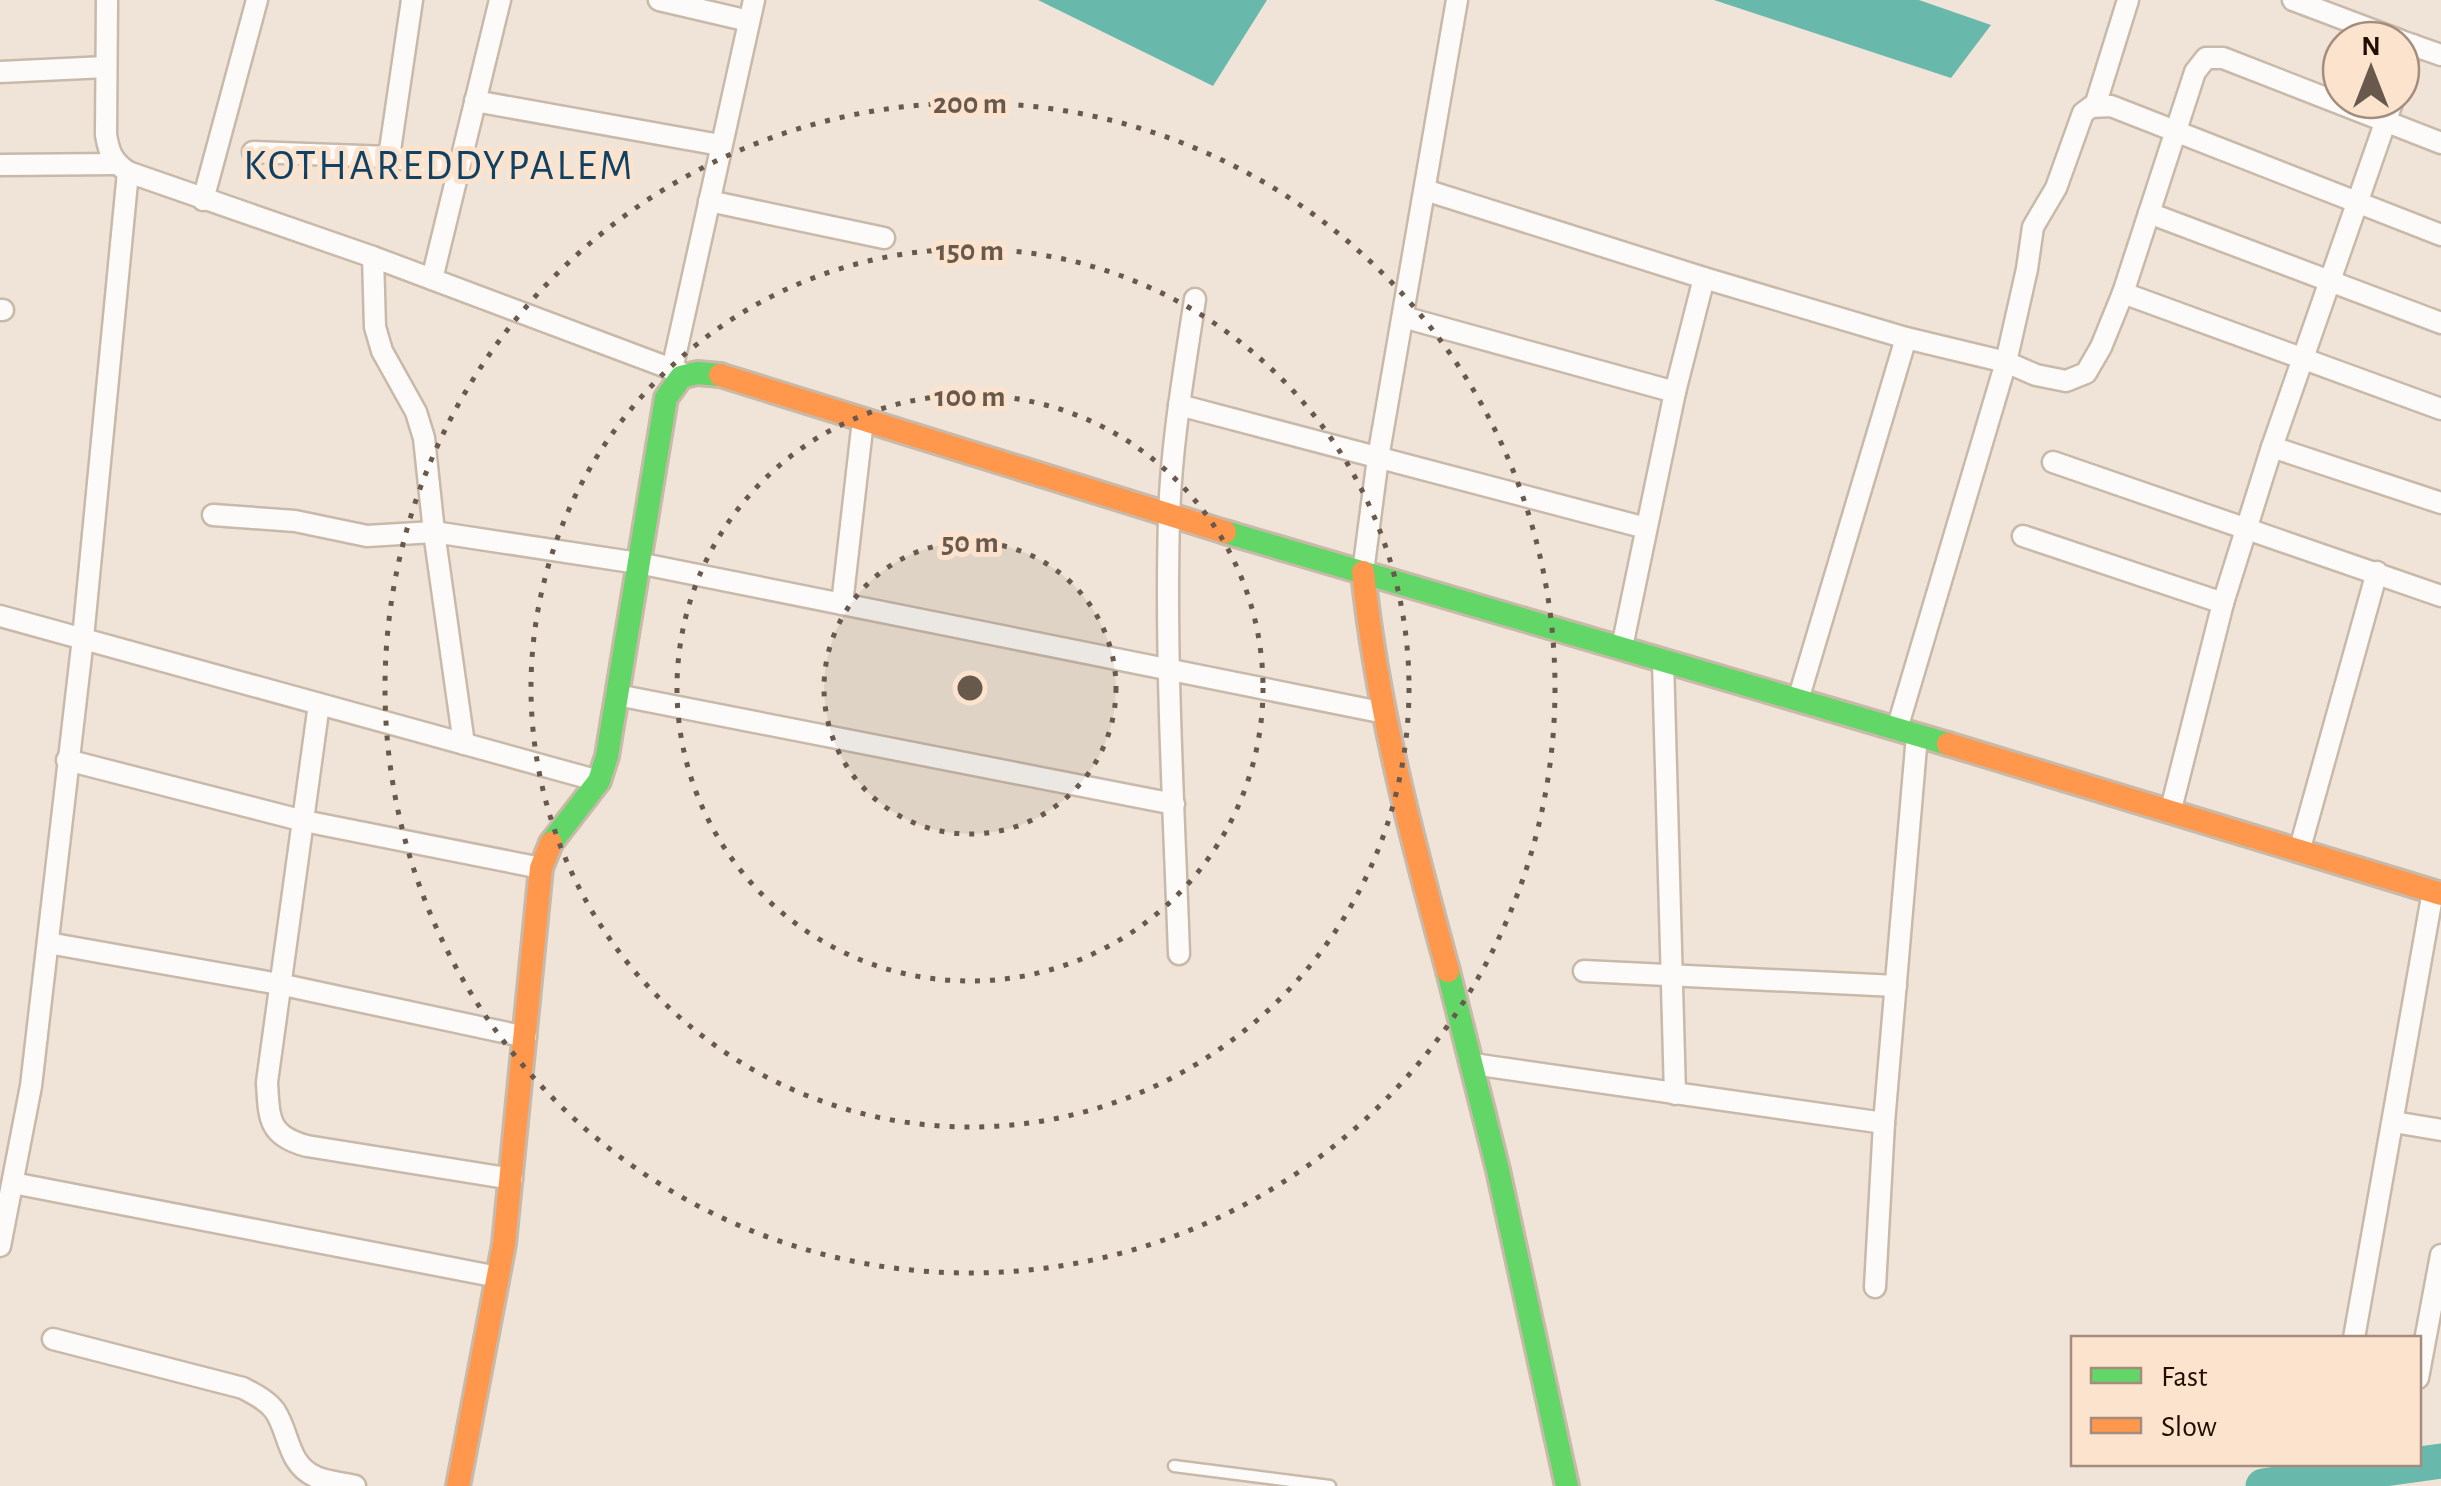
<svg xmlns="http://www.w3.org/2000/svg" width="2441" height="1486" font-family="'Alegreya Sans',sans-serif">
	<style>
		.water { fill: #68b8ab }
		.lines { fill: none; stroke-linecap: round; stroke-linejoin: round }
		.river { stroke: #68b8ab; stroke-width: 35 }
		.lane-casing { stroke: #c8b9a9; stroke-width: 15 }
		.street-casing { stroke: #c8b9a9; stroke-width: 25 }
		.fast-casing { stroke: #c8b9a9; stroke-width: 28 }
		.slow-casing { stroke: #c8b9a9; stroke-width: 28 }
		.lane { stroke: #fdfbf9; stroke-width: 10 }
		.street { stroke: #fdfbf9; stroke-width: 20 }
		.fast { stroke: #63d668; stroke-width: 22 }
		.slow { stroke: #ff974d; stroke-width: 22 }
		.ring { fill: none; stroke: #69584c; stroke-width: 5; stroke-dasharray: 5 10 }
		.labels { text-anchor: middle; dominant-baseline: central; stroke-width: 10; stroke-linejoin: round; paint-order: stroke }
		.quarter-label { font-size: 42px; letter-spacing: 2.5px; fill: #0e4164; stroke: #fbe3ce }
		.centre { fill: #69584c; stroke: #fbe3ce; stroke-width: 5 }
		.ring-label { font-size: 30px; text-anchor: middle; font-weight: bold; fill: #69584c; stroke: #fbe3ce; stroke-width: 10; stroke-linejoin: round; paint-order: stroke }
	</style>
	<rect width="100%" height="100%" fill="#f0e4d8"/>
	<g class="water">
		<polygon points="1038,0 1267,0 1213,86"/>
		<polygon points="1714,0 1919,0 1991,25 1951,78"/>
	</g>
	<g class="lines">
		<polyline class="river" points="2263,1486 2441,1461"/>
		<defs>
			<polyline id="lane" points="1174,1466 1330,1486"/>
			<g id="street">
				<path d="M107,0l-1,135c3,18 7,27 22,37l245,85 312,117"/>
				<polyline points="659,0 749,21"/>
				<polyline points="2293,0 2399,40"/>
				<polyline points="2401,41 2441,55"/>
				<polyline points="0,72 106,67"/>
				<polyline points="2401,79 2413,45"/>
				<polyline points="475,101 720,145"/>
				<polyline points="2095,106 2128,0"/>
				<polyline points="253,152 389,157 459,168"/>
				<polyline points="389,157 412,0"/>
				<polyline points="0,165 116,164"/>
				<polyline points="1425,190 1704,278 1906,338 2006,362 2036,375 2066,381 2086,373 2101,347 2123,293 2195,72 2206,58 2223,58 2441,143"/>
				<polyline points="203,200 257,0"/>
				<polyline points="709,201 884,238"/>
				<polyline points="2149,213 2441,323"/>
				<polyline points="373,257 375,327 382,351 416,412 424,438 434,532 464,744"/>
				<polyline points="432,279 500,0"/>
				<polyline points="2123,293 2441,409"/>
				<polyline points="0,310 3,310"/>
				<polyline points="1403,317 1675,392"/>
				<polyline points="672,370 754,0"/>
				<polyline points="1179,405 1646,528"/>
				<polyline points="2272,447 2441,503"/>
				<polyline points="2053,462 2441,596"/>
				<polyline points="213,515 295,521 367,536 434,532 638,563 1380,712"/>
				<polyline points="2023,536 2223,603"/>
				<polyline points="1363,572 1378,458 1457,0"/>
				<polyline points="842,604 863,420"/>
				<polyline points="0,616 599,781"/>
				<polyline points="1622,647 1675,392 1704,278"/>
				<polyline points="1663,660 1675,1094"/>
				<polyline points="617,695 1174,804"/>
				<polyline points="1798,700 1906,338"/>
				<path d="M319,704l-52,378c2,36 1,54 40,64l205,33"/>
				<polyline points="1897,729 2006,362 2027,269 2033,227 2056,188 2083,113 2091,107 2111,106 2441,235"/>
				<polyline points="67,760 304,821 541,868"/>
				<polyline points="2171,809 2223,603 2272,447 2393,100"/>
				<polyline points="2300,848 2377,572"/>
				<polyline points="48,943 279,984 526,1037"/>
				<path d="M1179,954c-5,-145 -14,-290 -10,-435 2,-74 15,-147 26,-220"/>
				<polyline points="1584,971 1896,986"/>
				<polyline points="1473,1064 1884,1123"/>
				<polyline points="2394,1122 2441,1130"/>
				<polyline points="13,1183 498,1277"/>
				<polyline points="0,1246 31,1086 83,638 128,172"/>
				<polyline points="1875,1287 1884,1123 1917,735"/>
				<polyline points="2354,1338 2433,891"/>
				<path d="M53,1339l190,49c11,6 24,12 32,23 15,23 12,53 41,66 12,5 27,6 39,9"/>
				<polyline points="2418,1378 2441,1255"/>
			</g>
			<g id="fast">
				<polyline points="1225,532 1948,744"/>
				<polyline points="551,843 599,781 607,756 666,398 681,377 697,373 720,375"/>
				<polyline points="1448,971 1498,1170 1567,1486"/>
			</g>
			<g id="slow">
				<polyline points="720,375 1225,532"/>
				<path d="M1363,572c14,137 49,267 85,399"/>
				<polyline points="1948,744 2441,894"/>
				<polyline points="458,1486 504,1244 541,868 551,843"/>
			</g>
		</defs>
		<use href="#lane" class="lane-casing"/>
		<use href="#street" class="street-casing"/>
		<use href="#fast" class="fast-casing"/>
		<use href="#slow" class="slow-casing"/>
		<use href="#lane" class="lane"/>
		<use href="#street" class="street"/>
		<use href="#fast" class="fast"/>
		<use href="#slow" class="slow"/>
	</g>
	<circle cx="970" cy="688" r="146" fill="#69584c" fill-opacity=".12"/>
	<g class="ring">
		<circle cx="970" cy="688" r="146"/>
		<circle cx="970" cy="688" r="293"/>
		<circle cx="970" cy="688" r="439"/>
		<circle cx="970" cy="688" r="585"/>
	</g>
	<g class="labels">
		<g class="quarter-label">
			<text x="439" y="166">KOTHAREDDYPALEM</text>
		</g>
	</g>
	<circle cx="970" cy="688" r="15" class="centre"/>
	<g class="ring-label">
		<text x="970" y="113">200 m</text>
		<text x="970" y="260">150 m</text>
		<text x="970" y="406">100 m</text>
		<text x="970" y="552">50 m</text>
	</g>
	<rect x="2071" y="1336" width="350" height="130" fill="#fbe3ce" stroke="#a48d7c" stroke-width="2.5"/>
	<rect x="2091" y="1368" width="50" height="15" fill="#63d668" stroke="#a48d7c" stroke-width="2.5"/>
	<text x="2161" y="1386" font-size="30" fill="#210c00">Fast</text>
	<rect x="2091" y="1418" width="50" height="15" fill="#ff974d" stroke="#a48d7c" stroke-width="2.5"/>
	<text x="2161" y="1436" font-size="30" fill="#210c00">Slow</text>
	<g transform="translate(2371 70)"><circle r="48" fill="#fbe3ce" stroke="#a48d7c" stroke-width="2.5"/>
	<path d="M0-8L18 38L0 25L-18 38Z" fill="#69584c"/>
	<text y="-15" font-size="28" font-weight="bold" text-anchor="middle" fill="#210c00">N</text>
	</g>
</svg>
